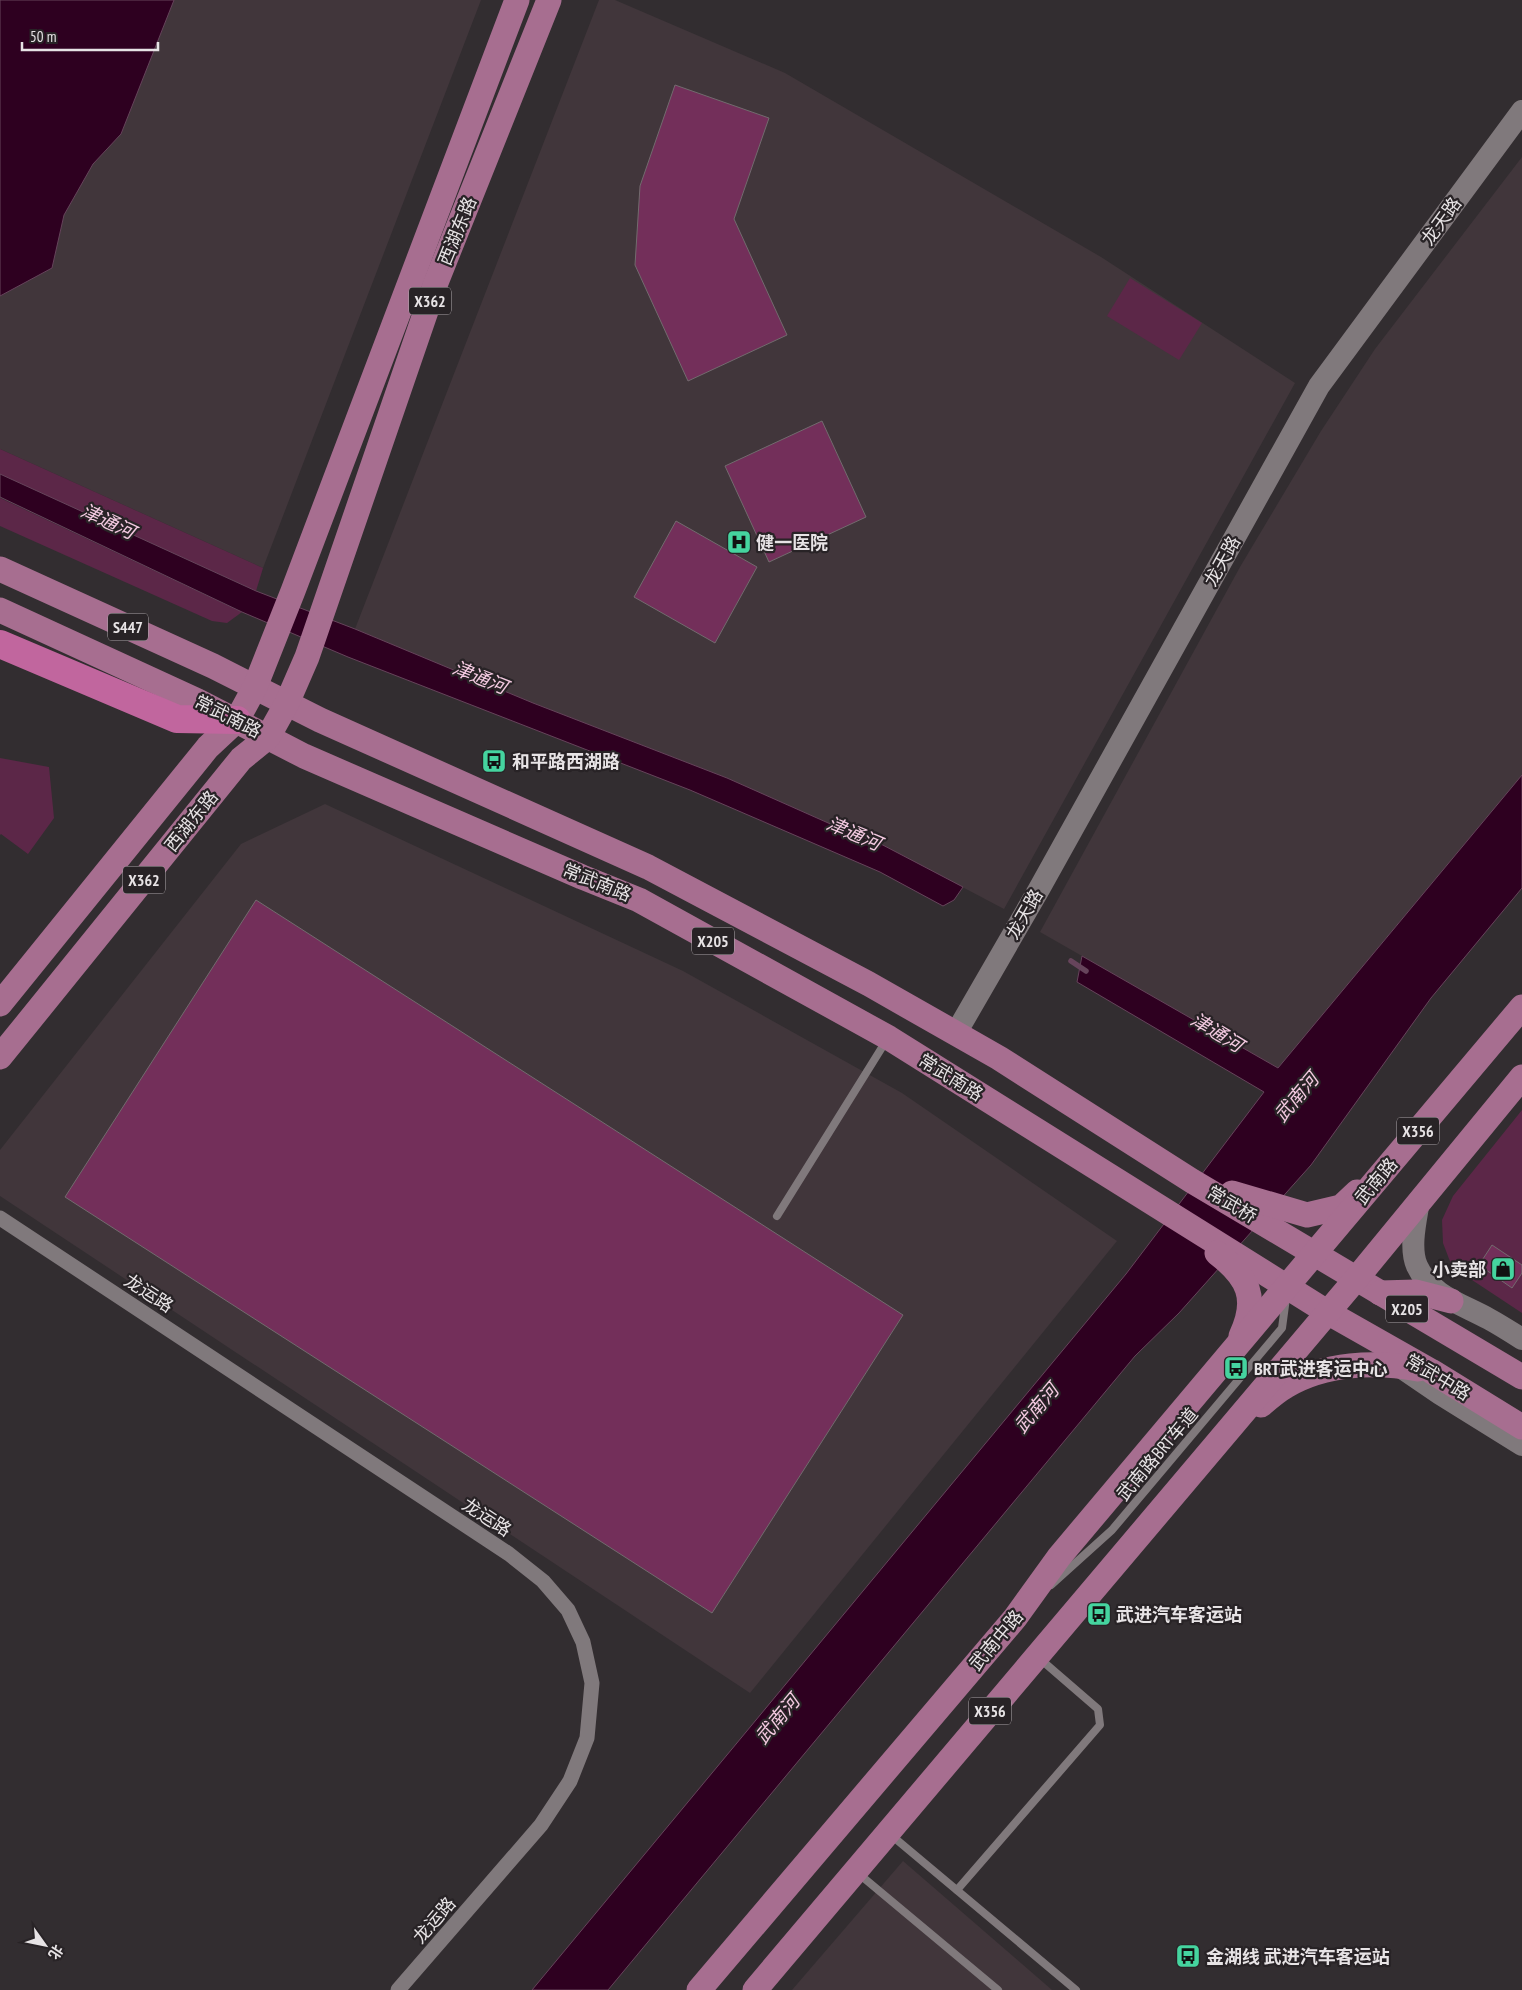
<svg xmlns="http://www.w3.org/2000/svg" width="1522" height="1990" font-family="'PT Sans Narrow','Noto Sans SC',sans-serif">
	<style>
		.built { fill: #41363b }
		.green { fill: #5c2748 }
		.water { fill: #2e0020; stroke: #66445b }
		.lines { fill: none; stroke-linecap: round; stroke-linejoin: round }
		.stream { stroke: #66445b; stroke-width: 5.5 }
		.building { fill: #732f5a; stroke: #726b6e }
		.lane { stroke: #80797c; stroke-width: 8 }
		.street { stroke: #80797c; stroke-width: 15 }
		.secondary { stroke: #80797c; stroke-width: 22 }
		.primary { stroke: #a76e90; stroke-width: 25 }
		.highway { stroke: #c1669e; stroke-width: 28 }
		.labels { text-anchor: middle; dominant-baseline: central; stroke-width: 4.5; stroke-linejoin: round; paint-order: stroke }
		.shield { fill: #282326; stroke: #aea9ac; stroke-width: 1 }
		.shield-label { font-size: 16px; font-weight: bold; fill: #e7e3e5 }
		.street-label { font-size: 18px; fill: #e7e3e5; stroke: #282326 }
		.poi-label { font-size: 18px; font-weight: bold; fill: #e7e3e5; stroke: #282326; text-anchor: start }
		.water-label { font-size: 19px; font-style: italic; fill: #f4cae1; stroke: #282326 }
	</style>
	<rect width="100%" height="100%" fill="#322d30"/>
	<g class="built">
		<polygon points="174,0 481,0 263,568 0,449 0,296 52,268 64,215 93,164 121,134"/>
		<polygon points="599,0 615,0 785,73 1101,257 1295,383 1004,909 877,842 853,834 727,778 533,703 355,629"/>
		<polygon points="1522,157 1522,775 1278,1068 1040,932 1240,567 1321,431 1375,349"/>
		<polygon points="325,804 683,971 902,1093 1117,1241 750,1693 0,1196 0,1150 241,844"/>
		<polygon points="903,1861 1052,1990 792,1990"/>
	</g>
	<g class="green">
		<polygon points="1130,278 1202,323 1179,360 1107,316"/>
		<polygon points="0,449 263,568 256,591 0,475"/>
		<polygon points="0,498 242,612 227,623 212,621 0,526"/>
		<polygon points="0,758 49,767 54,818 28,854 1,834 0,835"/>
		<polygon points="1522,1110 1522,1313 1466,1276 1451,1264 1443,1243 1442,1220 1453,1196"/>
	</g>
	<g class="water">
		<polygon points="0,0 174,0 121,134 93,164 64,215 52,268 0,296"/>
		<polygon points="0,474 256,591 355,629 533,703 727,778 853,834 877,842 963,887 954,900 943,906 880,872 690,790 348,657 242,612 0,497"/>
		<polygon points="1522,775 1522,888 1431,998 1311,1165 1179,1313 1135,1356 608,1990 532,1990 1126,1274 1264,1092 1077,982 1082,956 1278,1068"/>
	</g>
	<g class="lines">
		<polyline class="stream" points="1071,961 1086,971"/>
	</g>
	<g class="building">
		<polygon points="675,85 769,118 734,219 787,335 688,381 635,265 640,186"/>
		<polygon points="822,421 866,517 769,562 725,466"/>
		<polygon points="676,521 757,567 715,643 634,597"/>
		<polygon points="256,900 903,1315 712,1613 65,1197"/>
		<polygon points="1492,1245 1522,1265 1522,1273 1512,1288 1479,1265"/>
	</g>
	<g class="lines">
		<g class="lane">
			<polyline points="777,1216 886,1041"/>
			<polyline points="1051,1585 1112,1530 1282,1328 1286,1298"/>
			<polyline points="891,1835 1076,1990"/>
			<polyline points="859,1874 998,1990"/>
			<polyline points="957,1890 1100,1725 1098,1709 1039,1658"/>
		</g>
		<polyline class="street" points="0,1218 509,1554 543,1581 568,1610 583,1642 592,1683 587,1738 570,1781 541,1825 398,1990"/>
		<g class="secondary">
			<polyline points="956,1033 1038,891 1319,386 1522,111"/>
			<path d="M1419,1201c-3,19 -10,47 -2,65 14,30 45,38 72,53 11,6 22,13 33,20"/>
			<polyline points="1396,1364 1440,1394 1522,1445"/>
		</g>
		<g class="primary">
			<polyline points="0,569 213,666 320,720 648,867 869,984 999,1058 1192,1181 1522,1377"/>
			<polyline points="0,610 198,701 304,756 582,877 639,900 889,1038 1327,1312 1431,1371 1522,1427"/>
			<polyline points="0,1004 208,747 237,720 255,687 293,591 517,0"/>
			<polyline points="0,1057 241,759 268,737 287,703 307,657 435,285 549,0"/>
			<polyline points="1232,1193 1307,1215 1341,1207 1357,1192"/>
			<path d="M1217,1253c31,24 42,45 24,83"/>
			<polyline points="1380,1293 1416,1292 1451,1301"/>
			<path d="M1261,1405c8,-7 16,-14 25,-19 39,-23 89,-25 132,-17"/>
			<polyline points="699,1990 1015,1618 1059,1557 1522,1007"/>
			<polyline points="755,1990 1356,1279 1522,1077"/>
		</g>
		<polyline class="highway" points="0,644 177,719 237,720"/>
	</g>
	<defs>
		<symbol id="hospital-square" viewBox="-11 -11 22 22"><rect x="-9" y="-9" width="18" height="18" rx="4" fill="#45d49f" stroke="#282326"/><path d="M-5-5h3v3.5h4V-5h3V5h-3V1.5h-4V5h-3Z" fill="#111"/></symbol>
		<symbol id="bus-square" viewBox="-11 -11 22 22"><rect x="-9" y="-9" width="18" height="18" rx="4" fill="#45d49f" stroke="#282326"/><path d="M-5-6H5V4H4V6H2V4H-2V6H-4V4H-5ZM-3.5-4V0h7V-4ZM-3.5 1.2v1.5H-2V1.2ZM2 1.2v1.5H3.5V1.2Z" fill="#111"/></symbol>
		<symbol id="shop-square" viewBox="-11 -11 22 22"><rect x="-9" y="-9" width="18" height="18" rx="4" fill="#45d49f" stroke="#282326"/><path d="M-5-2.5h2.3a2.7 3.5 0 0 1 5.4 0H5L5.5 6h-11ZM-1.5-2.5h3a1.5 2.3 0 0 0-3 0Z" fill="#111"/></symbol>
	</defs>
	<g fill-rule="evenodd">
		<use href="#hospital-square" x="725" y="528" width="28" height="28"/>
		<use href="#bus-square" x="480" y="747" width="28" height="28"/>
		<use href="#shop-square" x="1489" y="1255" width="28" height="28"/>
		<use href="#bus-square" x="1222" y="1354" width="28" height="28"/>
		<use href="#bus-square" x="1085" y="1600" width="28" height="28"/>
		<use href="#bus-square" x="1174" y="1942" width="28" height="28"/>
	</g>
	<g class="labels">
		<g class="shield">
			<rect x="409" y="287.5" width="42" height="27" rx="4"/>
			<rect x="108" y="613.5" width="40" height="27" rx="4"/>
			<rect x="123" y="866.5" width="42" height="27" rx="4"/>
			<rect x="692" y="927.5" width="42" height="27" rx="4"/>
			<rect x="1397" y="1117.5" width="42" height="27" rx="4"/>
			<rect x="1386" y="1295.5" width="42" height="27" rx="4"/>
			<rect x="969" y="1697.5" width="42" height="27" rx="4"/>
		</g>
		<g class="shield-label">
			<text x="430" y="301">X362</text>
			<text x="128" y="627">S447</text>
			<text x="144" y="880">X362</text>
			<text x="713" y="941">X205</text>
			<text x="1418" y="1131">X356</text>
			<text x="1407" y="1309">X205</text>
			<text x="990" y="1711">X356</text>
		</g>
		<g class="street-label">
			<text transform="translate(1441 221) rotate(-54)">龙天路</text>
			<text transform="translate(457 231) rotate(-68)">西湖东路</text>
			<text transform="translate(1222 561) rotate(-61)">龙天路</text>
			<text transform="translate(228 716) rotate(27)">常武南路</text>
			<text transform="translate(191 821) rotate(-51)">西湖东路</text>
			<text transform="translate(597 882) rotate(22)">常武南路</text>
			<text transform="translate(1024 914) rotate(-60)">龙天路</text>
			<text transform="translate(951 1077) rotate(32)">常武南路</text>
			<text transform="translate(1376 1181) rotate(-50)">武南路</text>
			<text transform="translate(1232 1204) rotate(31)">常武桥</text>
			<text transform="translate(149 1293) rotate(33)">龙运路</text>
			<text transform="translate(1438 1377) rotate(31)">常武中路</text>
			<text transform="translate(1157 1454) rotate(-50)">武南路BRT车道</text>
			<text transform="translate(487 1517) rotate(33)">龙运路</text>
			<text transform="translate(996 1640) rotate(-50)">武南中路</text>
			<text transform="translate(434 1920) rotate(-49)">龙运路</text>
		</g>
		<g class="poi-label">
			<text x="756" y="542">健一医院</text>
			<text x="512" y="761">和平路西湖路</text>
			<text x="1486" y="1269" text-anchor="end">小卖部</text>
			<text x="1254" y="1368">BRT武进客运中心</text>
			<text x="1116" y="1614">武进汽车客运站</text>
			<text x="1206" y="1956">金湖线 武进汽车客运站</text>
		</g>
		<g class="water-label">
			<text transform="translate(108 521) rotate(25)">津通河</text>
			<text transform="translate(480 677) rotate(22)">津通河</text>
			<text transform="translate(854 833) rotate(23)">津通河</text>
			<text transform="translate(1217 1032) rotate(31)">津通河</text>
			<text transform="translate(1296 1097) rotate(-50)">武南河</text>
			<text transform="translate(1036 1408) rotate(-50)">武南河</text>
			<text transform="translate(777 1719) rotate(-50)">武南河</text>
		</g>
	</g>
	<g transform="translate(45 1945) rotate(123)" stroke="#282326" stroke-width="4" paint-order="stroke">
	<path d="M0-4L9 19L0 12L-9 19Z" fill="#e7e3e5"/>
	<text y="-8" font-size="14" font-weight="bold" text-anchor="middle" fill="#e7e3e5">北</text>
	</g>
	<path d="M22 42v8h136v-8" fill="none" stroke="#e7e3e5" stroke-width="2.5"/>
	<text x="30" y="42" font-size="15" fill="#e7e3e5" stroke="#282326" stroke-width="4" paint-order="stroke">50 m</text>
</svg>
